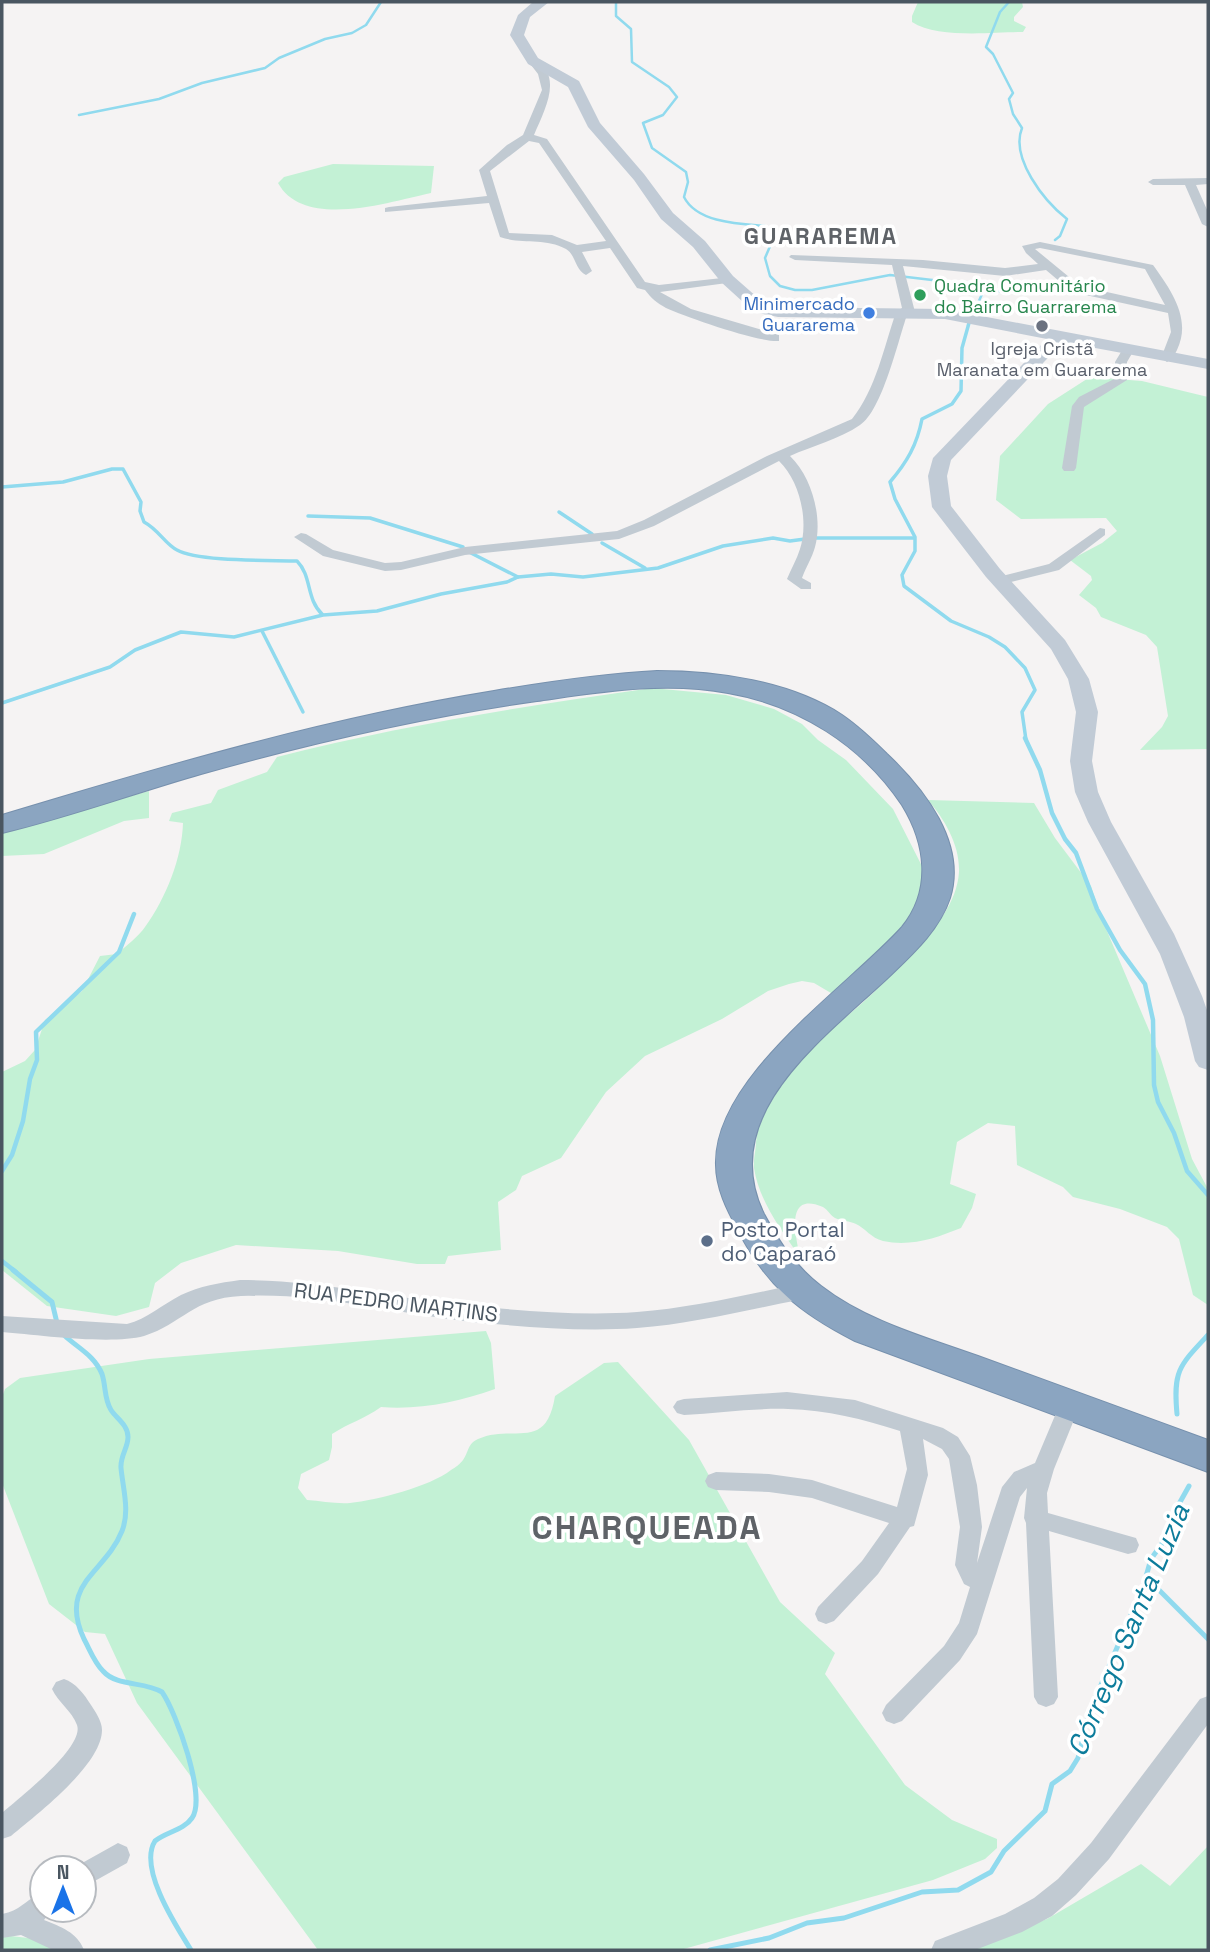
<svg xmlns="http://www.w3.org/2000/svg" width="1210" height="1952" font-family="'Space Grotesk',sans-serif">
	<style>
		.green { fill: #c3f1d5 }
		.lines { fill: none; stroke-linecap: round; stroke-linejoin: round }
		.stream-far3 { stroke: #90daee; stroke-width: 2.5 }
		.stream-far2 { stroke: #90daee; stroke-width: 3.5 }
		.stream-far1 { stroke: #90daee; stroke-width: 4.5 }
		.stream { stroke: #90daee; stroke-width: 5 }
		.highway-casing { stroke: #7690ad; stroke-width: 2 }
		.street { fill: #c1cad2; fill-rule: evenodd }
		.secondary { fill: #c1cbd6; fill-rule: evenodd }
		.highway { fill: #8ba5c1; fill-rule: evenodd }
		.leisure-dot { fill: #2e9e5b; stroke: #fff; stroke-width: 2.5 }
		.shop-dot { fill: #3f7fe0; stroke: #fff; stroke-width: 2.5 }
		.worship-dot { fill: #6b7280; stroke: #fff; stroke-width: 2.5 }
		.service-dot { fill: #5c6f8a; stroke: #fff; stroke-width: 2.5 }
		.labels { text-anchor: middle; dominant-baseline: central; stroke-width: 7; stroke-linejoin: round; paint-order: stroke }
		.far-leisure-label { font-size: 18px; fill: #27864d; stroke: #fff; text-anchor: start }
		.far-shop-label { font-size: 18px; fill: #366cbe; stroke: #fff; text-anchor: end }
		.far-worship-label { font-size: 18px; fill: #5b616d; stroke: #fff }
		.service-label { font-size: 21px; fill: #4e5e75; stroke: #fff; text-anchor: start }
		.street-label { font-size: 21px; fill: #4a5661; stroke: #fff }
		.far-district-label { font-size: 23px; font-weight: bold; letter-spacing: 2px; fill: #5f6368; stroke: #fff }
		.near-water-label { font-size: 28px; font-style: italic; fill: #0c7c9b; stroke: #fff }
		.near-district-label { font-size: 33px; font-weight: bold; letter-spacing: 2px; fill: #5f6368; stroke: #fff }
	</style>
	<rect width="100%" height="100%" fill="#f5f3f3"/>
	<g class="green">
		<path d="M918,2h104l1,5 -9,10v4l12,6 -3,5c-30,0 -85,7 -111,-10v-6z"/>
		<path d="M333,164l101,2 -3,27c-42,9 -127,37 -153,-10l6,-6z"/>
		<polygon points="1090,377 1142,381 1208,397 1208,749 1140,750 1162,727 1168,716 1157,647 1146,635 1101,617 1096,608 1079,595 1092,580 1091,576 1070,560 1102,543 1117,531 1106,518 1021,519 996,500 1000,456 1048,404"/>
		<path d="M652,688l74,7 48,14 28,15 16,16 28,20 47,49 32,63 -6,26 -13,25 -70,73 -22,-13 -12,-2 -13,3 -21,7 -46,28 -77,37 -39,36 -45,66 -39,18 -6,14 -18,12 3,48 -53,6 -3,8h-28l-79,-13 -102,-6 -55,18 -26,20 -6,24 -33,9 -69,-10 -45,-36v-198l23,-11 10,-11 10,-30 37,-29 18,-35 17,-2c9,-8 21,-17 28,-27 21,-29 37,-69 38,-104l-14,-2 3,-8 39,-10 7,-13 49,-18 10,-15c124,-32 249,-51 375,-69z"/>
		<polygon points="149,791 149,818 124,821 44,854 2,856 2,831"/>
		<path d="M928,800l106,3 21,35 36,48 10,31 59,139 32,103 16,30v116l-15,-10 -14,-56 -12,-12 -47,-18 -47,-12 -10,-10 -46,-22 -2,-39 -27,-3 -31,19 -7,42 26,10 -4,14 -11,20c-25,10 -50,19 -78,13 -12,-3 -18,-13 -27,-17 -6,-3 -15,-3 -21,-6 -5,-3 -7,-8 -12,-11 -39,-17 -27,31 -23,50 -18,-26 -41,-56 -46,-89 -1,-8 2,-18 2,-26 8,-70 68,-103 115,-147 15,-14 29,-30 44,-46 20,-21 42,-46 44,-77 1,-27 -14,-52 -31,-72z"/>
		<path d="M486,1331l5,12 4,46c-36,13 -75,21 -114,18 -17,12 -32,16 -49,27v13l-3,13 -28,14 -3,14 9,12c14,1 29,4 43,3 27,-3 79,-16 101,-33 4,-2 10,-7 12,-10 6,-8 4,-16 15,-21 35,-16 68,14 77,-43l49,-33 14,-1 71,78 91,162 55,51 -10,21 80,111 47,35 45,19v9l-12,11 -52,21 -253,70h-362l-181,-247 -32,-69 -20,-2 -36,-28 -47,-121v-86l3,-8 15,-11 129,-19z"/>
		<polygon points="1208,1846 1208,1950 962,1950 1047,1919 1141,1864 1170,1886"/>
		<polygon points="2,1935 37,1939 66,1950 2,1950"/>
	</g>
	<g class="lines">
		<g class="stream-far3">
			<path d="M616,2v14l15,13 1,33 37,25 8,10 -14,18 -20,8 9,25 34,24 2,10 -4,15c13,26 56,27 81,29l9,11 -9,21 5,18 10,10 15,4h17l78,-15 76,9 14,4 3,4 38,-2"/>
			<path d="M1009,2l-9,10 -14,35 7,7 20,39 -4,6 4,15 9,14c-12,30 22,73 45,91l-7,17 -5,4"/>
			<polyline points="79,115 159,99 202,83 265,68 279,58 325,39 352,33 366,25 381,2"/>
			<polyline points="968,325 983,292"/>
		</g>
		<g class="stream-far2">
			<path d="M969,323l-7,25 -1,43 -9,13 -30,15c-5,26 -15,43 -32,63l5,17 20,38v14l-13,24 2,11 47,35 38,16 16,10 20,21 10,22 -13,22 4,28"/>
			<path d="M2,487l61,-5 49,-13h11l18,33 -1,9 4,11c15,8 21,22 33,28 21,12 93,10 120,11 15,15 9,38 25,53"/>
			<polyline points="559,512 592,534"/>
			<polyline points="308,516 370,518 463,547"/>
			<polyline points="814,538 914,538"/>
			<polyline points="602,543 645,568"/>
			<polyline points="469,552 518,577"/>
			<polyline points="262,631 303,712"/>
			<polyline points="2,703 110,667 135,650 181,632 234,637 323,615 377,611 441,594 507,582 518,577 551,574 583,577 658,568 723,546 773,538 790,541 805,539"/>
		</g>
		<g class="stream-far1">
			<polyline points="1025,738 1040,770 1052,813 1065,839 1076,853 1097,909 1120,950 1145,984 1153,1020 1154,1085 1158,1102 1174,1133 1187,1171 1208,1195"/>
			<polyline points="2,1171 12,1155 23,1121 30,1079 37,1060 36,1032 119,952 134,914"/>
			<polyline points="2,1261 16,1272"/>
		</g>
		<g class="stream">
			<polyline points="13,1270 52,1302 57,1323"/>
			<path d="M65,1336c13,12 30,20 37,38 4,12 2,25 9,36 6,9 17,15 17,27 0,11 -8,19 -7,31 2,21 9,43 1,63 -17,43 -64,52 -38,108 6,11 10,23 19,32 14,16 41,10 59,21 14,20 45,105 30,126 -8,12 -26,14 -37,23 -17,27 21,85 36,109"/>
			<path d="M1177,1414c-4,-43 2,-48 31,-79"/>
			<polyline points="1146,1577 1208,1639"/>
			<polyline points="710,1950 769,1938 807,1923 844,1918 922,1892 958,1890 991,1872 1004,1851 1045,1811 1052,1784 1070,1771 1078,1758 1089,1713 1143,1587 1151,1559 1166,1538 1170,1520 1189,1486"/>
		</g>
		<defs>
			<path id="highway" d="M657,671c60,0 133,10 185,44 16,11 31,25 45,39 37,35 80,89 63,144 -10,30 -34,53 -56,74 -64,62 -180,140 -130,242 14,27 32,53 57,72 45,35 104,51 157,70 77,28 153,56 230,84v32l-353,-131c-55,-28 -89,-55 -117,-111 -11,-20 -22,-42 -22,-65 -3,-88 132,-178 186,-238 30,-37 24,-83 0,-122 -40,-60 -104,-100 -174,-112 -64,-12 -127,-1 -191,8 -113,16 -226,42 -336,73 -66,19 -132,43 -199,59v-18c162,-49 325,-97 492,-124 54,-9 108,-17 163,-20z"/>
		</defs>
		<use href="#highway" class="highway-casing"/>
		<g class="street">
			<path d="M533,58c32,17 11,53 1,77l13,4 98,143 14,3 72,-8 2,2 -6,4 -67,9 31,17 88,26v6c-19,2 -93,-24 -113,-33 -9,-5 -15,-10 -21,-18l-8,-2 -27,-40 -28,4 10,19 -6,4c-11,-5 -10,-20 -20,-26 -22,-12 -43,-4 -66,-12l-11,-34 -104,9v-4l4,-1 98,-11 -8,-26 28,-25 16,-10 19,-45 -4,-16 -10,-13zM529,141l10,2 67,98 -29,4 -25,-10 -43,-2 -19,-62z"/>
			<polygon points="1208,178 1208,184 1196,185 1208,212 1208,227 1202,224 1185,185 1153,185 1148,182 1153,179"/>
			<path d="M1040,242l113,23c18,25 39,54 24,85 -3,6 -4,9 -10,12l-6,-4 10,-26 -3,-19 -96,-21 -26,-22 -41,6 -102,-10 12,46 -8,3c-9,26 -25,96 -47,110 -20,14 -48,21 -70,31 22,21 33,62 25,91 -3,11 -9,20 -13,31l9,5v6h-10l-14,-10c4,-10 10,-20 13,-30 9,-28 0,-68 -21,-88l-125,65 -35,13 -154,16 -64,15 -16,1 -62,-15 -29,-19 7,-4 5,1 27,16 52,13 16,-1 64,-15 152,-16 27,-11 123,-64 85,-37c24,-30 32,-72 44,-107l6,-4 -10,-43 -97,-5 -6,-3 2,-2 132,5 82,8 33,-4 -12,-11 -4,-7zM1040,248l105,21 20,36 -85,-19 -45,-37z"/>
			<polygon points="1128,346 1134,350 1127,362 1127,380 1084,407 1076,468 1074,471 1064,471 1062,468 1072,406 1079,397 1116,378 1115,362 1124,347"/>
			<polygon points="1100,528 1105,529 1105,535 1059,570 999,585 992,581 994,578 1049,564"/>
			<path d="M240,1280c78,0 154,18 232,26 54,5 111,10 165,6 54,-4 108,-17 162,-28l7,3 3,5 -3,5 -7,3c-53,10 -108,24 -162,28 -54,4 -111,-1 -164,-6 -77,-8 -154,-30 -232,-26 -48,2 -59,28 -97,40 -33,9 -105,-1 -142,-4v-16l125,8c20,-5 36,-20 54,-29 19,-9 38,-12 59,-15z"/>
			<path d="M787,1392l68,8 88,28 15,9 12,19 7,29 5,42 -5,36 25,-76 12,-15 21,-9 27,-64 7,-2 7,2 4,6 -26,64 -7,24 1,20 88,25 3,7 -3,7 -8,2 -79,-23 9,166 -4,7 -8,3 -8,-3 -4,-7 -8,-174 -2,-5 3,-30 -7,9 -43,137 -17,26 -58,61 -8,3 -8,-3 -4,-8 4,-8 58,-59 15,-23 11,-36 -6,-3 -9,-19 5,-38 -11,-68 -7,-10 -19,-10 5,36 -14,51 -4,1 -32,47 -44,47 -8,3 -8,-3 -3,-7 3,-7 44,-46 27,-38 -77,-25 -43,-6 -53,-2 -8,-3 -3,-6 3,-6 8,-3 53,2 43,6 85,27 10,-38 -7,-38c-37,-12 -73,-21 -112,-22 -34,-1 -70,4 -104,6l-7,-2 -4,-6 4,-6 7,-2z"/>
			<path d="M64,1679c12,4 20,15 27,26 4,6 11,16 11,25 0,35 -66,85 -91,106l-9,3v-26c16,-14 83,-66 75,-88 -5,-14 -19,-23 -25,-36l4,-7z"/>
			<polygon points="1208,1696 1208,1724 1109,1859 1076,1895 1052,1916 1022,1932 975,1950 931,1950 935,1941 1005,1914 1034,1898 1058,1879 1091,1843 1200,1699"/>
			<polygon points="118,1843 127,1847 130,1855 127,1863 84,1887 84,1868 75,1867"/>
			<path d="M42,1893v17h10l-8,10c17,7 33,12 40,30h-31l-32,-15 -19,3v-24c18,-3 23,-14 40,-21z"/>
		</g>
		<polygon class="secondary" points="533,2 549,2 530,17 524,35 538,58 579,81 600,123 644,174 673,213 705,241 733,276 758,298 766,304 778,307 945,309 1208,359 1208,369 1063,342 951,460 947,476 951,506 1000,569 1065,640 1089,679 1098,712 1092,761 1098,792 1111,822 1174,934 1202,996 1208,1013 1208,1070 1199,1067 1195,1061 1184,1017 1160,954 1088,822 1075,792 1070,761 1076,712 1068,679 1051,649 986,577 932,507 928,476 933,458 1047,339 945,319 778,317 754,312 721,282 693,247 661,219 634,180 588,127 568,87 528,64 510,35 518,15"/>
		<use href="#highway" class="highway"/>
	</g>
	<circle class="leisure-dot" cx="920" cy="295" r="7"/>
	<circle class="shop-dot" cx="869" cy="313" r="7"/>
	<circle class="worship-dot" cx="1042" cy="326" r="7"/>
	<circle class="service-dot" cx="707" cy="1241" r="7"/>
	<g class="labels">
		<g class="far-leisure-label">
			<text x="934" y="285">Quadra Comunitário<tspan x="934" dy="21">do Bairro Guarrarema</tspan></text>
		</g>
		<g class="far-shop-label">
			<text x="855" y="303">Minimercado<tspan x="855" dy="21">Guararema</tspan></text>
		</g>
		<g class="far-worship-label">
			<text x="1042" y="348">Igreja Cristã<tspan x="1042" dy="21">Maranata em Guararema</tspan></text>
		</g>
		<g class="service-label">
			<text x="721" y="1229">Posto Portal<tspan x="721" dy="24">do Caparaó</tspan></text>
		</g>
		<g class="street-label">
			<text transform="translate(396 1302) rotate(7)">RUA PEDRO MARTINS</text>
		</g>
		<g class="far-district-label">
			<text x="821" y="236">GUARAREMA</text>
		</g>
		<g class="near-water-label">
			<text transform="translate(1128 1630) rotate(-67)">Córrego Santa Luzia</text>
		</g>
		<g class="near-district-label">
			<text x="647" y="1528">CHARQUEADA</text>
		</g>
	</g>
	<rect width="1210" height="1952" fill="none" stroke="#4a5661" stroke-width="7"/>
	<g transform="translate(63 1889)"><circle r="33" fill="#ffffff" stroke="#b7bbc0" stroke-width="2"/>
	<path d="M0-5L12 26L0 18L-12 26Z" fill="#1a73e8"/>
	<text y="-10" font-size="19" font-weight="bold" text-anchor="middle" fill="#4a5661">N</text>
	</g>
</svg>
